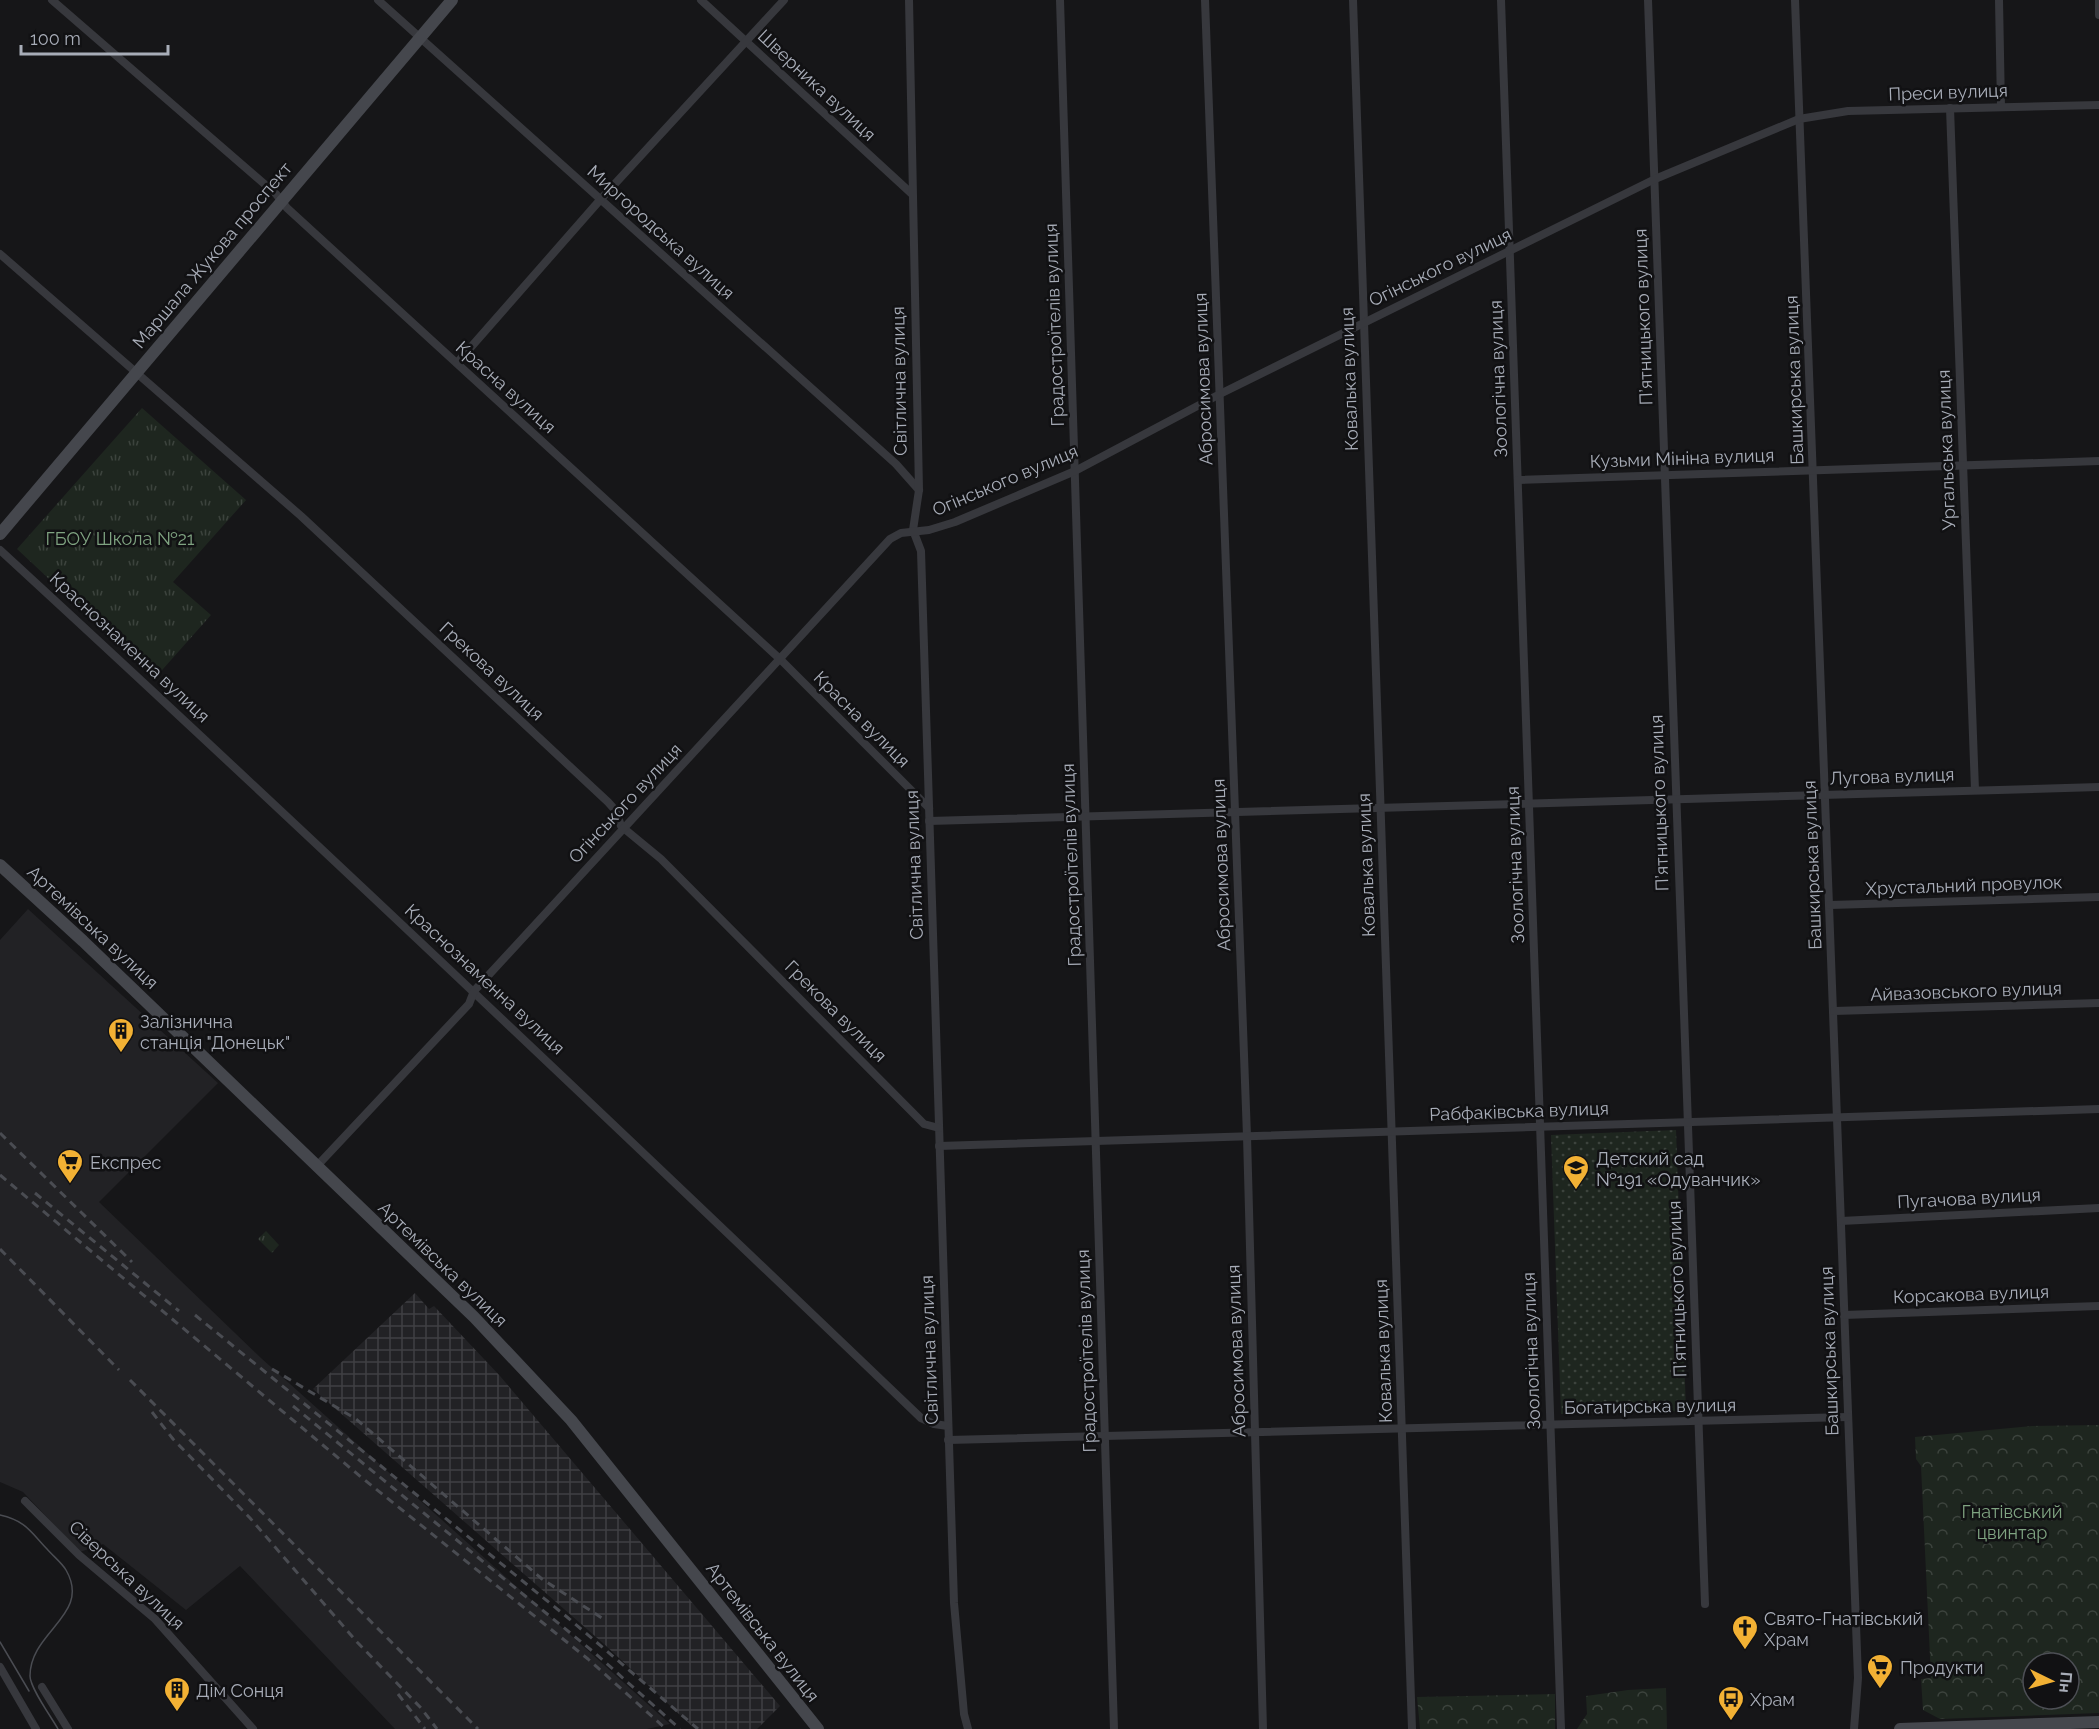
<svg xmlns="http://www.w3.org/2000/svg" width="2099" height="1729" font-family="Raleway,sans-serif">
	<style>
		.built { fill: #222225 }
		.industrial { fill: url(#industrial-grid) }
		.forest { fill: url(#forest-crowns); fill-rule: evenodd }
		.park { fill: url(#park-tufts) }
		.garden { fill: url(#garden-dots) }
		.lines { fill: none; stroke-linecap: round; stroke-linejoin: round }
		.street { stroke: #37383d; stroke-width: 8 }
		.secondary { stroke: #45474d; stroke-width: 12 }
		.tram { stroke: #4a4c52; stroke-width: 1.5 }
		.rail { stroke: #4a4c52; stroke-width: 3; stroke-dasharray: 8 6; stroke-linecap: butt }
		.labels { text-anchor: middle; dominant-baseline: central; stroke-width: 5; stroke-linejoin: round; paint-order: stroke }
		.street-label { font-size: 18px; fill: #a8adb8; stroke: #111113 }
		.park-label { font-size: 18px; fill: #7fa381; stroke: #111113 }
		.poi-label { font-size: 18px; fill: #a8adb8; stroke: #111113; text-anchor: start }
	</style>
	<defs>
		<pattern id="industrial-grid" width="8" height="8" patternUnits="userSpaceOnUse" patternTransform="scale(1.5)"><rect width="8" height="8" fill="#222225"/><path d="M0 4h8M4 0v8" fill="none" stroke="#3f3f43"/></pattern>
		<pattern id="forest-crowns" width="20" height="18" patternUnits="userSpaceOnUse" patternTransform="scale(1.5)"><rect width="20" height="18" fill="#1e261f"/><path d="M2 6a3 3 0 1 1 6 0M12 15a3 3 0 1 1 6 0" fill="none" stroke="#3c433d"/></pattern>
		<pattern id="park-tufts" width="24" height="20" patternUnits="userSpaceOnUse" patternTransform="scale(1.5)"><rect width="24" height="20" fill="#1e261f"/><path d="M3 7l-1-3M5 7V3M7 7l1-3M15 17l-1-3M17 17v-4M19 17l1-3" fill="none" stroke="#3c433d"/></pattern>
		<pattern id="garden-dots" width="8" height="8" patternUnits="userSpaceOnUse" patternTransform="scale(1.5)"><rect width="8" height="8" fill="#1e261f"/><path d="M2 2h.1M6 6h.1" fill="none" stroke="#3c433d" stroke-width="1.8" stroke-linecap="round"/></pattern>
	</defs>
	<rect width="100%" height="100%" fill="#161618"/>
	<polygon class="built" points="28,909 218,1083 99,1202 261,1358 670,1724 647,1729 395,1729 240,1566 186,1610 103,1544 80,1552 23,1492 0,1482 0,940"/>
	<polygon class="industrial" points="415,1293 429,1309 434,1306 500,1376 780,1706 757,1729 695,1729 604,1644 313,1389"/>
	<g class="forest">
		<path d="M2099,1425v288l-159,6 -17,-9 -2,-31 10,-1 -10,-212 -5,-7 -1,-22 117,-11zM2033,1663h36v36h-36z"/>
		<polygon points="1666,1688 1667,1729 1577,1729 1587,1714 1586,1696 1628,1690"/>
		<polygon points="1555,1694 1555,1729 1420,1729 1417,1697"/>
	</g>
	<g class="park">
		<polygon points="142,408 246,500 173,582 211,615 155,678 17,549"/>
		<polygon points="266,1231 279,1245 272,1253 258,1239"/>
	</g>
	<polygon class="garden" points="1676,1130 1686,1411 1561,1414 1551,1135"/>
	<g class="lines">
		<g class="street">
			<polyline points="52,0 276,194 287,208 781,660 929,808"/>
			<polyline points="378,0 896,464 919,490"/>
			<polyline points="701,0 912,194"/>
			<polyline points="909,0 919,490 913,530 921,551 954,1603 964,1714 968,1729"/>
			<polyline points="1060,0 1114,1729"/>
			<polyline points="1205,0 1247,1136 1263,1729"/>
			<polyline points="1353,0 1412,1729"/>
			<polyline points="1501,0 1561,1729"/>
			<polyline points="1648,0 1705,1604"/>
			<polyline points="1795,0 1858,1678 1854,1729"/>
			<polyline points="1999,0 2001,107"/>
			<polyline points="2099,0 2099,15"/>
			<polyline points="1950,108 1975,790"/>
			<polyline points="0,254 301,516 608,802 616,811 621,826 661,859 924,1124 939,1128"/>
			<polyline points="457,363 600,200 784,0"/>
			<polyline points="1518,480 2099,461"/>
			<path d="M0,550c310,285 616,576 921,868l13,6 14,2"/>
			<polyline points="929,821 2099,787"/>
			<polyline points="1830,905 2099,897"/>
			<polyline points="1834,1011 2099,1003"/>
			<polyline points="939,1146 2099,1109"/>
			<polyline points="316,1167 469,1004 474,991 890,539 901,533 929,530 955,522 1075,471 1220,394 1655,179 1799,119 1848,111 2099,105"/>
			<polyline points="1841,1221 2099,1208"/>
			<polyline points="1844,1315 2099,1306"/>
			<polyline points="948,1440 1848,1417"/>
			<polyline points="25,1501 79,1555 155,1619 253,1729"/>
			<polyline points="0,1667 36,1729"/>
			<polyline points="42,1687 68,1729"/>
		</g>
		<g class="secondary">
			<polyline points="0,534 452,0"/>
			<polyline points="0,865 83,941 474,1317 571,1420 818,1729"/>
			<polyline points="1900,1729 2099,1722"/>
		</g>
		<g class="tram">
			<path d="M0,1515c26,6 30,16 47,34 6,7 15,14 19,21 26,45 -36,61 -36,106 0,12 22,42 28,53"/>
			<polyline points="0,1642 29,1691"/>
		</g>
		<g class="rail">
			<polyline points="0,1133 132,1262"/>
			<polyline points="0,1175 361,1477 588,1659 666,1729"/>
			<polyline points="35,1193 179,1311"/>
			<polyline points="0,1249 119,1370"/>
			<polyline points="195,1315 567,1617 698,1729"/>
			<polyline points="272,1369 356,1419 542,1579 605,1620"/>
			<polyline points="130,1380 478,1729"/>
			<polyline points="293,1406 596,1654 680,1729"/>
			<polyline points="152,1412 173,1439 250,1518 357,1642 421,1708 437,1729"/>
			<polyline points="398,1694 425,1729"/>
		</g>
	</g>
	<defs>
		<symbol id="building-pin" viewBox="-11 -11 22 30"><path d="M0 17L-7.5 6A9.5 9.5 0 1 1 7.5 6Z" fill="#f2b134" stroke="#111113"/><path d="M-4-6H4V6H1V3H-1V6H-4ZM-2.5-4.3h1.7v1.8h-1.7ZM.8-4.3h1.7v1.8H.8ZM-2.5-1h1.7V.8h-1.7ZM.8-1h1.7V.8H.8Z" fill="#111"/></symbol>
		<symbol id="supermarket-pin" viewBox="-11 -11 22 30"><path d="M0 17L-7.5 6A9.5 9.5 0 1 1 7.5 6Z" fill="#f2b134" stroke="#111113"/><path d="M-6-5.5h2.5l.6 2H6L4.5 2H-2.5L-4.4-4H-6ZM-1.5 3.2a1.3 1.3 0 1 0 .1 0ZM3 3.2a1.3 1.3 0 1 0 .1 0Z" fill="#111"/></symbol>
		<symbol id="school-pin" viewBox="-11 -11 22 30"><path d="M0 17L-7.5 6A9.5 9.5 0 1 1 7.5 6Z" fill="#f2b134" stroke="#111113"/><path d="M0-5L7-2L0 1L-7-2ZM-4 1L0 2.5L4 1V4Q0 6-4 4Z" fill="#111"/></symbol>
		<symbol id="church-pin" viewBox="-11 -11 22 30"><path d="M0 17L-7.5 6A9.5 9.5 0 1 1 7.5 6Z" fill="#f2b134" stroke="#111113"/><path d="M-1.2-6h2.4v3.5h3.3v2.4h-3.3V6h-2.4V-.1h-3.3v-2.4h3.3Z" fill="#111"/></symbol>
		<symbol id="bus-pin" viewBox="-11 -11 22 30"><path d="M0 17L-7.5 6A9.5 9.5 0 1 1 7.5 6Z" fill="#f2b134" stroke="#111113"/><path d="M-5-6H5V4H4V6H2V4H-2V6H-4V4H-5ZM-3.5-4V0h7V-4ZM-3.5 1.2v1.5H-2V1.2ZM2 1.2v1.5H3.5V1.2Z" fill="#111"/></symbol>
	</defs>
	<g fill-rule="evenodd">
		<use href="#building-pin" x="106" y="1016" width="30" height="40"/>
		<use href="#supermarket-pin" x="55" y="1147" width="30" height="40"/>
		<use href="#school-pin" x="1561" y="1153" width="30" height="40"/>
		<use href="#church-pin" x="1730" y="1613" width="30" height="40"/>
		<use href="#supermarket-pin" x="1865" y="1652" width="30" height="40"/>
		<use href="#building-pin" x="162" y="1675" width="30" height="40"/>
		<use href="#bus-pin" x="1716" y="1684" width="30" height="40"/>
	</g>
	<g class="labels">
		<g class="street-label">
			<text transform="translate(817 85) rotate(43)">Шверника вулиця</text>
			<text transform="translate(1948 92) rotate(-2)">Преси вулиця</text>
			<text transform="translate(661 232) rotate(42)">Миргородська вулиця</text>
			<text transform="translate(212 255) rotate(-50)">Маршала Жукова проспект</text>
			<text transform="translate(1440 267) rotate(-26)">Огінського вулиця</text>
			<text transform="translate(1643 317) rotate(-92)">П’ятницького вулиця</text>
			<text transform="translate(1054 325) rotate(-92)">Градостроїтелiв вулиця</text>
			<text transform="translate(1203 379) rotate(-92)">Абросимова вулиця</text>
			<text transform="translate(1349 379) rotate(-92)">Ковалька вулиця</text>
			<text transform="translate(1498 379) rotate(-92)">Зоологічна вулиця</text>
			<text transform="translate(1794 380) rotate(-92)">Башкирська вулиця</text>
			<text transform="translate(899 381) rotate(-91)">Світлична вулиця</text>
			<text transform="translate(506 387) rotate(42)">Красна вулиця</text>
			<text transform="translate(1946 450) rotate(-92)">Ургальська вулиця</text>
			<text transform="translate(1682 458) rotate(-2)">Кузьми Мініна вулиця</text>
			<text transform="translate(1005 480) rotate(-23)">Огінського вулиця</text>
			<text transform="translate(130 647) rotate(43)">Краснознаменна вулиця</text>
			<text transform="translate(492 671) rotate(43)">Грекова вулиця</text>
			<text transform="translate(862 719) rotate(45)">Красна вулиця</text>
			<text transform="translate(1892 776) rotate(-2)">Лугова вулиця</text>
			<text transform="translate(625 803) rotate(-47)">Огінського вулиця</text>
			<text transform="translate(1659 803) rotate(-92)">П’ятницького вулиця</text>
			<text transform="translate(914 865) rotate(-92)">Світлична вулиця</text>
			<text transform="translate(1071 865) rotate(-92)">Градостроїтелiв вулиця</text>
			<text transform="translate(1221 865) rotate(-92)">Абросимова вулиця</text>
			<text transform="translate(1366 865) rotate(-92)">Ковалька вулиця</text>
			<text transform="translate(1515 865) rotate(-92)">Зоологічна вулиця</text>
			<text transform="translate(1812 865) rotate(-92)">Башкирська вулиця</text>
			<text transform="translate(1964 885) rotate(-2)">Хрустальний провулок</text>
			<text transform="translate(93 927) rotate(43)">Артемівська вулиця</text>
			<text transform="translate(485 979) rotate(43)">Краснознаменна вулиця</text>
			<text transform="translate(1966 991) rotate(-2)">Айвазовського вулиця</text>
			<text transform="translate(836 1011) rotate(45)">Грекова вулиця</text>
			<text transform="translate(1519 1111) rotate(-2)">Рабфаківська вулиця</text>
			<text transform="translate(1969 1198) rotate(-3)">Пугачова вулиця</text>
			<text transform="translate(443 1264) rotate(44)">Артемівська вулиця</text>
			<text transform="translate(1677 1289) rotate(-92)">П’ятницького вулиця</text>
			<text transform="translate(1971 1294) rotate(-2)">Корсакова вулиця</text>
			<text transform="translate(929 1350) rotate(-92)">Світлична вулиця</text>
			<text transform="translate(1086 1351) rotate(-92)">Градостроїтелiв вулиця</text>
			<text transform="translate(1236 1351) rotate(-92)">Абросимова вулиця</text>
			<text transform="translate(1383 1351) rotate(-92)">Ковалька вулиця</text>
			<text transform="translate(1531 1351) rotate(-92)">Зоологічна вулиця</text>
			<text transform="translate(1829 1351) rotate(-92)">Башкирська вулиця</text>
			<text transform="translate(1650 1406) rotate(-1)">Богатирська вулиця</text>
			<text transform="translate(127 1575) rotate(43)">Сіверська вулиця</text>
			<text transform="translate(763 1632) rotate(52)">Артемівська вулиця</text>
		</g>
		<g class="park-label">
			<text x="120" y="538">ГБОУ Школа №21</text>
			<text x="2012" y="1511">Гнатівський<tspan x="2012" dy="21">цвинтар</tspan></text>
		</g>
		<g class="poi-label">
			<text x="140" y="1021">Залізнична<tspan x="140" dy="21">станція "Донецьк"</tspan></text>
			<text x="1596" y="1158">Детский сад<tspan x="1596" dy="21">№191 «Одуванчик»</tspan></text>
			<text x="90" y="1162">Експрес</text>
			<text x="1764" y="1618">Свято-Гнатівський<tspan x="1764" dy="21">Храм</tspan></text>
			<text x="1900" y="1667">Продукти</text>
			<text x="196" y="1690">Дім Сонця</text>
			<text x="1750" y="1699">Храм</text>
		</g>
	</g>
	<g transform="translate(2051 1681) rotate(95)"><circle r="28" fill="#111113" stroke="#4d4f55" stroke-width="1.5"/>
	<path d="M0-4.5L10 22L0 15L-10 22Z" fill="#f2b134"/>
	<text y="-9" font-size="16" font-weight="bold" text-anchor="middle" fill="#a8adb8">Пн</text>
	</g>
	<path d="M21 45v9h147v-9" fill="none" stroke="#a8adb8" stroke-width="3"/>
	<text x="30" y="45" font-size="18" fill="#a8adb8" stroke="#111113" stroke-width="4.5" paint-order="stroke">100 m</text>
</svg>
